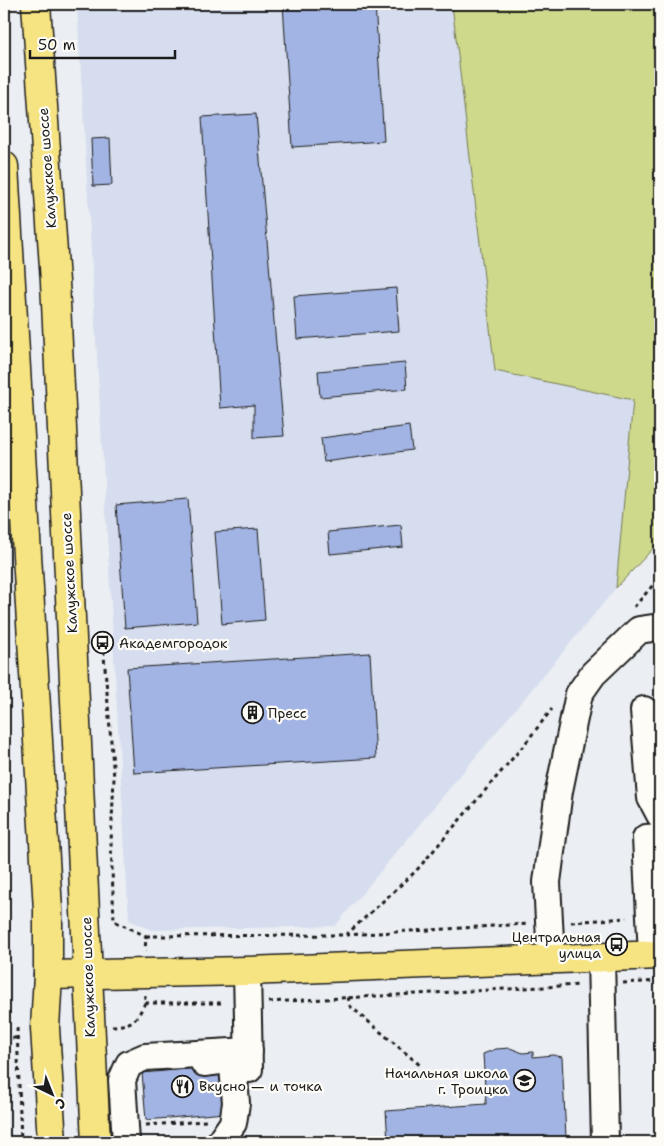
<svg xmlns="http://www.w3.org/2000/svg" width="664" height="1146" font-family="'Shantell Sans',sans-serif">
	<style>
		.built { fill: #d5ddee }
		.green { fill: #ced98c; stroke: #757a54 }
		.building { fill: #a2b4e3; stroke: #1c1c1c }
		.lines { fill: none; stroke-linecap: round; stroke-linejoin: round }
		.minor-casing { stroke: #1c1c1c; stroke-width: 30 }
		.major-casing { stroke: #1c1c1c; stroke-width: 31 }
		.highway-casing { stroke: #1c1c1c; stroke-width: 31 }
		.path { stroke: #1c1c1c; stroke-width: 3; stroke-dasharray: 4 4; stroke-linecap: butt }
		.minor { stroke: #fdfcf7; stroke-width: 26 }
		.major { stroke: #f6e381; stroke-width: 28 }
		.highway { stroke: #f6e381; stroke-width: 28 }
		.labels { text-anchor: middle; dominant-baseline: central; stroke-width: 4.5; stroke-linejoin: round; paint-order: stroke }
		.street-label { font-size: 14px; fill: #1c1c1c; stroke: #fdfcf7 }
		.poi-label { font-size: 14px; fill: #1c1c1c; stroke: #fdfcf7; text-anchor: start }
	</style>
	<rect width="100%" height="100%" fill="#ebeef3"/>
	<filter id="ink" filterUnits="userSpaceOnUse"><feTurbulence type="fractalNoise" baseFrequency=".02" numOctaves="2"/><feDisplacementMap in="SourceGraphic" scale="10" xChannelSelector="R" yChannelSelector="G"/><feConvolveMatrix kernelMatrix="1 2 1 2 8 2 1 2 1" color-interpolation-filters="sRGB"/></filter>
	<g filter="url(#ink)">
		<polygon class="built" points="77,4 452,4 495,371 633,400 616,588 335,926 153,930 129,920"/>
		<polygon class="green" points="452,4 660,4 660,541 616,588 633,400 495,371"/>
		<g class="building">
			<polygon points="283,4 375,4 384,141 292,147"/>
			<polygon points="256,114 284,436 254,438 254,405 220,408 202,117"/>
			<polygon points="110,138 112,185 93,186 91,139"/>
			<polygon points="396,288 399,331 297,339 294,296"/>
			<polygon points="405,363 407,389 320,397 318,371"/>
			<polygon points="409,426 412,450 324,462 321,438"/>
			<polygon points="188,499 197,622 125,628 116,505"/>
			<polygon points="401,525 403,547 330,554 328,532"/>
			<polygon points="258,529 265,620 222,624 215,532"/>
			<polygon points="370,653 376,758 134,773 127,668"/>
			<polygon points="657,693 660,693 660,742"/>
			<polygon points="510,1048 523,1053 533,1052 533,1057 553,1055 562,1057 566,1137 558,1137 559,1142 388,1142 386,1111 486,1104 483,1054 496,1049"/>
			<polygon points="221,1066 225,1113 146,1120 142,1073"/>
		</g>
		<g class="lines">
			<defs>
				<g id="minor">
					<polyline points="644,710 651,798 660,815"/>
					<polyline points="652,955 646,838 660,837"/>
					<polyline points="601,957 605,1142"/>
					<polyline points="551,959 547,882 559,791 579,694 593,674 639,630 660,627"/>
					<polyline points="247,971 249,1069"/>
					<polyline points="204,1063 220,1061 231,1063 233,1066 236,1103 233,1123 220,1142"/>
					<polyline points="126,1142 122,1080 129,1064 145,1057 249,1051"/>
				</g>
				<polyline id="major" points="48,975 247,971 660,955"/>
				<g id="highway">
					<polyline points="36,4 55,282 96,1142"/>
					<polyline points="4,166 48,910 48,975 45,1028 52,1142"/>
				</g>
			</defs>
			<use href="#minor" class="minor-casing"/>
			<use href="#major" class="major-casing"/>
			<use href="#highway" class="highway-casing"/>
			<g class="path">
				<polyline points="634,607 660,577"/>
				<polyline points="103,643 114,778 111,842 114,921 146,936 145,951"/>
				<polyline points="571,922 627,918"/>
				<polyline points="346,935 416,871 524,745 552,709"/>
				<polyline points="146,936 345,935 528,924"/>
				<polyline points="623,983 660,981"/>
				<polyline points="145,995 145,1003 225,1003"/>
				<polyline points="348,997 350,1006 421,1066"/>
				<polyline points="269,1002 580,985"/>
				<path d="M112,1026c20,-1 24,-5 33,-23"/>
				<polyline points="17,1028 21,1142"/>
				<polyline points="4,1038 17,1038"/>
				<polyline points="146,1125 207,1121"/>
			</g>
			<use href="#minor" class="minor"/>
			<use href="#major" class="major"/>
			<use href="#highway" class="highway"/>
		</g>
	</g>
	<defs>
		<symbol id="bus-ring" viewBox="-11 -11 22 22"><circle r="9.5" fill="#fdfcf7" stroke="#1c1c1c" stroke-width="1.5"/><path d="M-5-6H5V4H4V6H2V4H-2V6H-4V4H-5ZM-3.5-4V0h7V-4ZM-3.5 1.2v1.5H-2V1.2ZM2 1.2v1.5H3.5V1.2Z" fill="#1c1c1c"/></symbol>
		<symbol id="building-ring" viewBox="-11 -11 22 22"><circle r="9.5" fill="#fdfcf7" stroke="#1c1c1c" stroke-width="1.5"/><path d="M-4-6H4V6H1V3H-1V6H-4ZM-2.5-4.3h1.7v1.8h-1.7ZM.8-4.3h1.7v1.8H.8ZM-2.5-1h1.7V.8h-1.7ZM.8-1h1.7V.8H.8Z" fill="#1c1c1c"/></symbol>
		<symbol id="school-ring" viewBox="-11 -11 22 22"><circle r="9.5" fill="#fdfcf7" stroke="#1c1c1c" stroke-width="1.5"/><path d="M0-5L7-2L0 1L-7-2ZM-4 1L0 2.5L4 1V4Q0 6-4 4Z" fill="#1c1c1c"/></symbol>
		<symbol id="restaurant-ring" viewBox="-11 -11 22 22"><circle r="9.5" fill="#fdfcf7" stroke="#1c1c1c" stroke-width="1.5"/><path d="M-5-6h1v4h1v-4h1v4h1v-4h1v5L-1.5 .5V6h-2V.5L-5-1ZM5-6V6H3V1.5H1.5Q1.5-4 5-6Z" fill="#1c1c1c"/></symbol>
	</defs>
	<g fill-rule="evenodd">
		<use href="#bus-ring" x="90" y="630" width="25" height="25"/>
		<use href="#building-ring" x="240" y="700" width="25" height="25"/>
		<use href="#bus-ring" x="604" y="932" width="25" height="25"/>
		<use href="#school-ring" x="512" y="1068" width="25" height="25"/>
		<use href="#restaurant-ring" x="170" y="1074" width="25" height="25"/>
	</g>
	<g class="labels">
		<g class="street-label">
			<text transform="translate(47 168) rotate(-94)">Калужское шоссе</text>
			<text transform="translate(69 573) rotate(-93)">Калужское шоссе</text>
			<text transform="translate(88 977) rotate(-92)">Калужское шоссе</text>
		</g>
		<g class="poi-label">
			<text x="119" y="643">Академгородок</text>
			<text x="268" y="713">Пресс</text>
			<text x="601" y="937" text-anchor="end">Центральная<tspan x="601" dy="16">улица</tspan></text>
			<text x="508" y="1073" text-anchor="end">Начальная школа<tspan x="508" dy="16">г. Троицка</tspan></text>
			<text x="199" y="1086">Вкусно — и точка</text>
		</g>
	</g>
	<rect width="664" height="1146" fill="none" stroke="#fdfcf7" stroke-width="20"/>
	<rect x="10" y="10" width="644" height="1126" fill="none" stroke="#1c1c1c" stroke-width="2" filter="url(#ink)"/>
	<g transform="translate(52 1094) rotate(137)" stroke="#fdfcf7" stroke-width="4" paint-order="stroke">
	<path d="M0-4L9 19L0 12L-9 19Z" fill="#1c1c1c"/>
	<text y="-8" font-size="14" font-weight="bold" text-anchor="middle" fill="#1c1c1c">С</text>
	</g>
	<path d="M30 50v8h145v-8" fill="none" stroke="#1c1c1c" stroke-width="2.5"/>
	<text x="38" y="50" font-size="15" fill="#1c1c1c" stroke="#fdfcf7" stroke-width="4" paint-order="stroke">50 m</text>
</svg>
